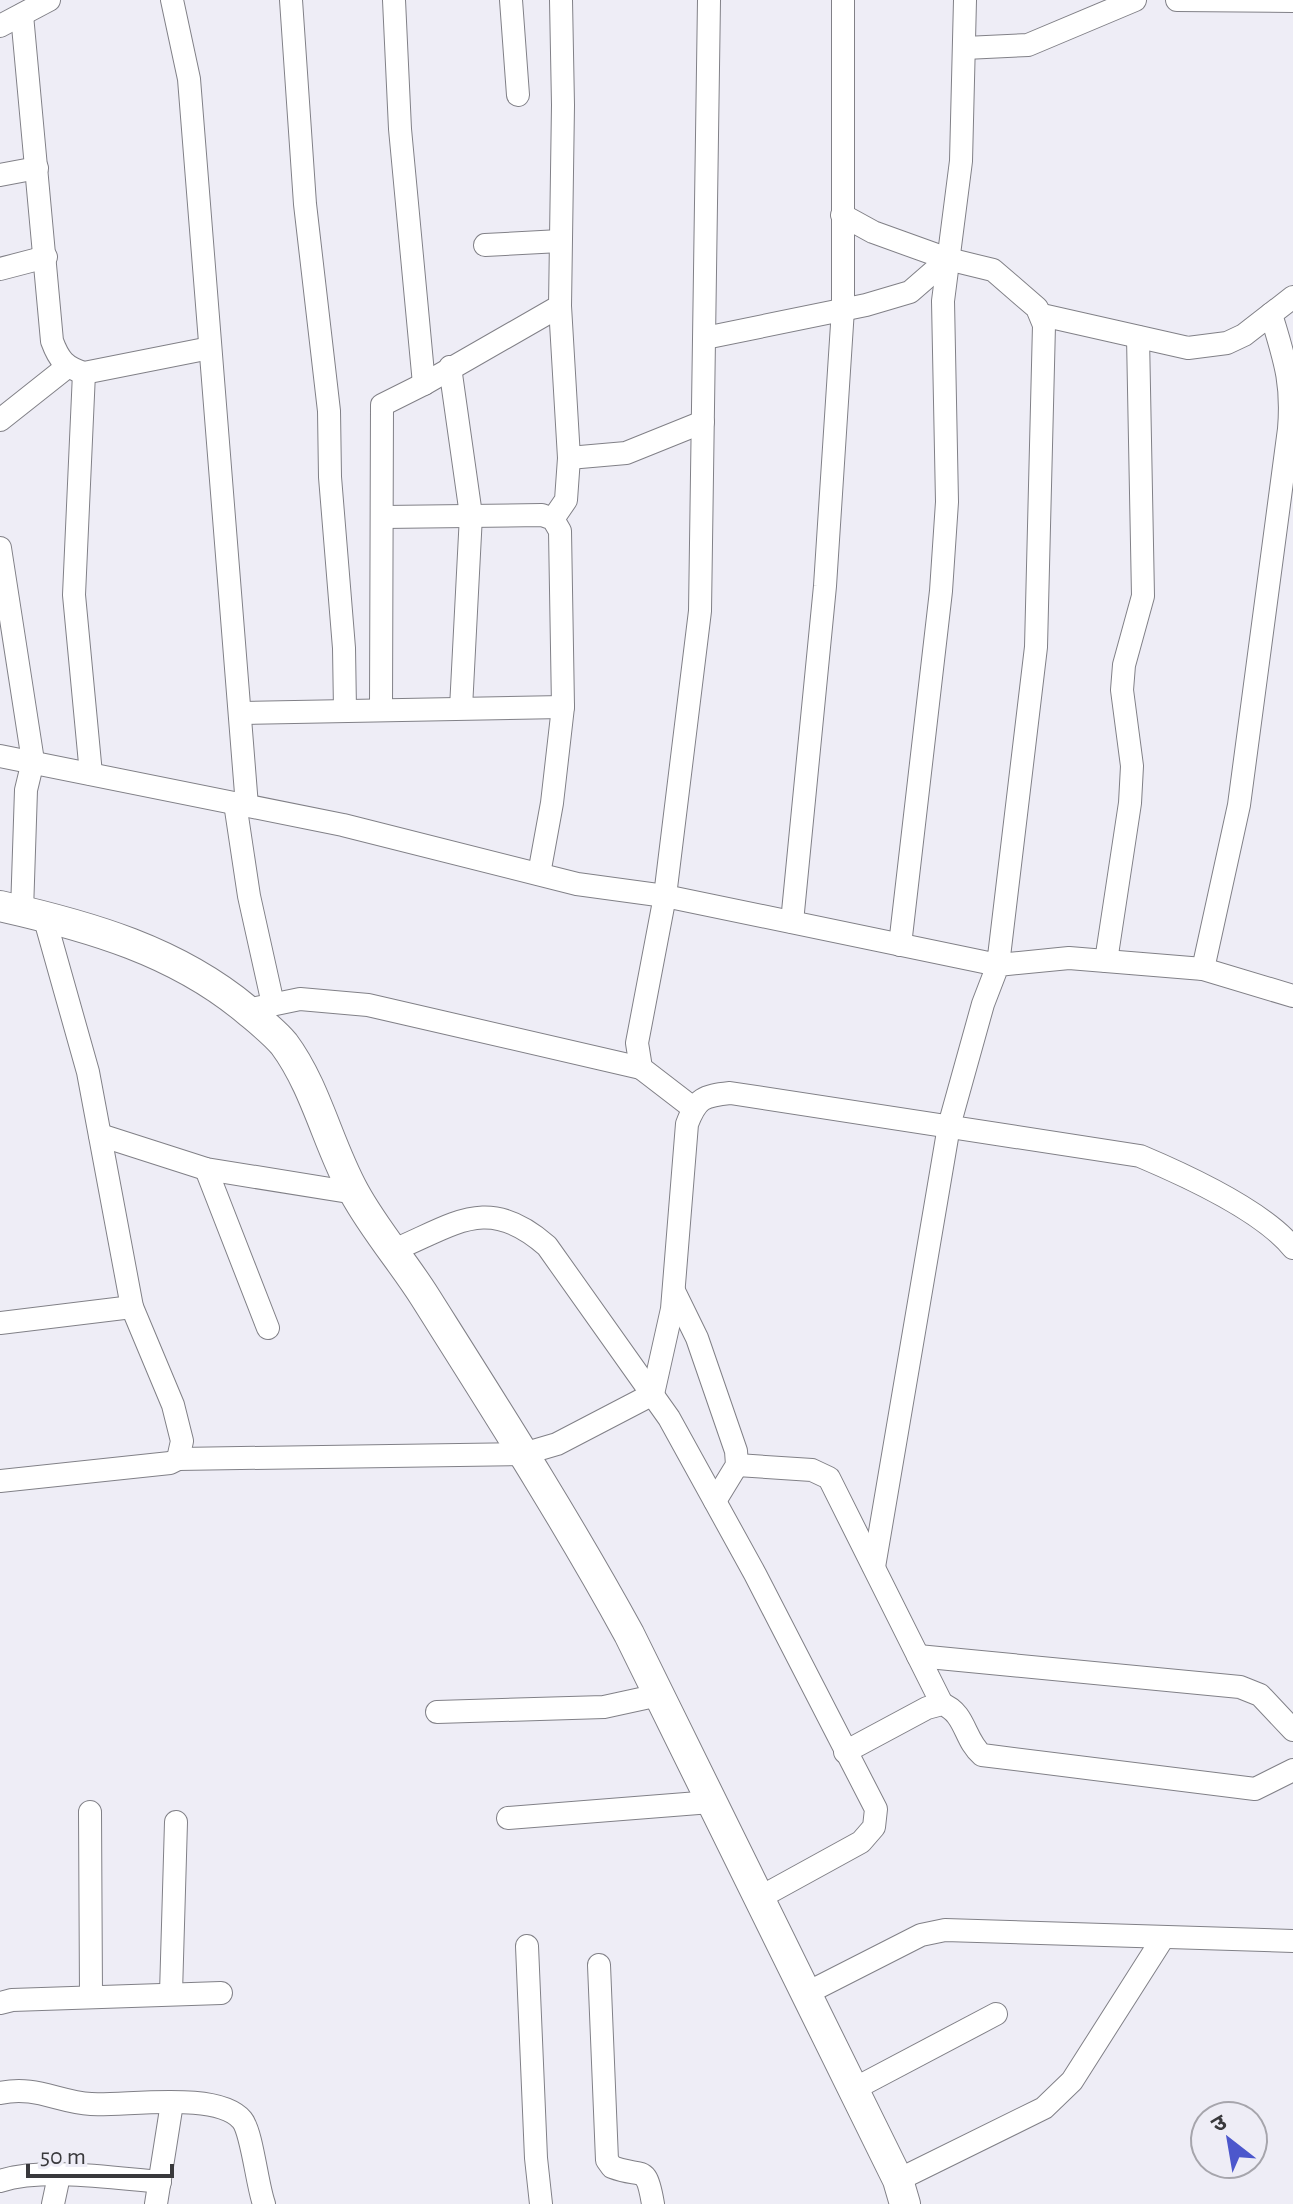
<svg xmlns="http://www.w3.org/2000/svg" width="1293" height="2204" font-family="'Alegreya Sans','Noto Sans Devanagari',sans-serif">
	<style>
		.lines { fill: none; stroke-linecap: round; stroke-linejoin: round }
		.street-casing { stroke: #818087; stroke-width: 24 }
		.secondary-casing { stroke: #818087; stroke-width: 32 }
		.street { stroke: #fff; stroke-width: 22 }
		.secondary { stroke: #fff; stroke-width: 30 }
	</style>
	<rect width="100%" height="100%" fill="#eeedf6"/>
	<g class="lines">
		<defs>
			<g id="street">
				<polyline points="172,0 189,79 247,806"/>
				<polyline points="291,0 305,204 329,411 330,477 344,648 345,710"/>
				<polyline points="394,0 400,129 424,384"/>
				<polyline points="511,0 518,95"/>
				<polyline points="1177,0 1293,1"/>
				<path d="M22,15l30,326c7,19 13,26 32,32l126,-25"/>
				<polyline points="0,26 49,0"/>
				<polyline points="965,48 1028,45 1135,0"/>
				<polyline points="0,175 37,168"/>
				<polyline points="485,245 560,241"/>
				<polyline points="0,269 46,257"/>
				<polyline points="1042,315 1188,348 1227,343 1244,335 1293,297"/>
				<polyline points="705,338 866,305 910,292 948,259"/>
				<polyline points="450,367 471,515 461,708"/>
				<polyline points="84,373 74,595 91,774"/>
				<polyline points="0,420 67,367"/>
				<polyline points="569,458 626,453 703,422"/>
				<polyline points="383,517 542,515 553,519 560,531 563,707 552,803 539,874"/>
				<polyline points="553,519 566,500 569,458 560,306"/>
				<polyline points="0,548 33,761 26,790 22,911"/>
				<polyline points="381,709 382,405 424,384 560,306 563,105 561,0"/>
				<polyline points="240,713 563,707"/>
				<polyline points="0,756 343,825 577,884 665,896 998,965 1036,647 1044,325 1037,308 993,270 948,259 873,232 842,215"/>
				<polyline points="235,803 249,896 273,1004"/>
				<polyline points="792,922 825,586 843,309 843,0"/>
				<polyline points="900,945 941,591 947,502 943,301 961,161 965,0"/>
				<polyline points="1106,961 1130,803 1132,766 1122,690 1124,665 1143,596 1138,337"/>
				<path d="M1203,969l36,-164 50,-376c4,-48 -5,-71 -18,-115"/>
				<polyline points="247,1010 300,999 368,1005 641,1068"/>
				<polyline points="693,1108 641,1068 637,1043 665,896 700,611 709,0"/>
				<polyline points="100,1135 206,1169 355,1193"/>
				<polyline points="206,1169 268,1328"/>
				<path d="M394,1250c62,-26 94,-56 153,-4l122,172 86,156 121,235 -2,18 -13,15 -102,56"/>
				<polyline points="674,1291 697,1338 736,1451 737,1465 715,1501"/>
				<polyline points="0,1323 132,1307"/>
				<path d="M178,1459l345,-5 34,-10 96,-50 19,-85 15,-185c10,-26 16,-28 43,-31l410,63c45,19 123,55 153,92"/>
				<polyline points="737,1465 812,1470 829,1478 942,1704"/>
				<polyline points="0,1481 170,1463 178,1459 182,1441 173,1405 132,1307 88,1072 44,916"/>
				<polyline points="874,1567 949,1126 983,1004 998,965 1069,958 1203,969 1293,996"/>
				<polyline points="918,1656 1240,1687 1260,1695 1293,1730"/>
				<polyline points="437,1712 604,1707 659,1695"/>
				<path d="M845,1752l82,-44 15,-4c24,9 22,36 40,51l273,34 38,-19"/>
				<polyline points="90,1812 91,1996"/>
				<polyline points="508,1818 711,1802"/>
				<polyline points="527,1946 536,2158 541,2204"/>
				<path d="M599,1965l8,195 5,7c31,12 34,-5 41,37"/>
				<polyline points="171,1993 176,1822"/>
				<polyline points="807,1993 921,1935 945,1930 1293,1941"/>
				<polyline points="0,2003 12,2000 221,1993"/>
				<polyline points="854,2089 996,2014"/>
				<path d="M0,2093c35,-8 58,9 91,11 36,2 127,-13 151,16 10,12 15,65 22,84"/>
				<polyline points="898,2180 1044,2108 1072,2081 1163,1938"/>
				<path d="M0,2181c45,-14 113,-3 160,1"/>
				<polyline points="53,2204 59,2176"/>
				<polyline points="156,2204 172,2103"/>
			</g>
			<path id="secondary" d="M0,906c89,20 177,45 248,105 12,10 26,21 36,33 32,43 44,101 70,148 20,37 49,70 71,105 70,111 141,222 204,337l269,546 7,24"/>
		</defs>
		<use href="#street" class="street-casing"/>
		<use href="#secondary" class="secondary-casing"/>
		<use href="#street" class="street"/>
		<use href="#secondary" class="secondary"/>
	</g>
	<g transform="translate(1229 2140) rotate(329)"><circle r="38" fill="#eeedf6" stroke="#a6a5ac" stroke-width="2"/>
	<path d="M0-6L14 30L0 20L-14 30Z" fill="#4c57cc"/>
	<text y="-12" font-size="22" font-weight="bold" text-anchor="middle" fill="#39393c">उ</text>
	</g>
	<path d="M28 2164v12h144v-12" fill="none" stroke="#39393c" stroke-width="4"/>
	<text x="40" y="2164" font-size="24" fill="#39393c" stroke="#eeedf6" stroke-width="6" paint-order="stroke">50 m</text>
</svg>
